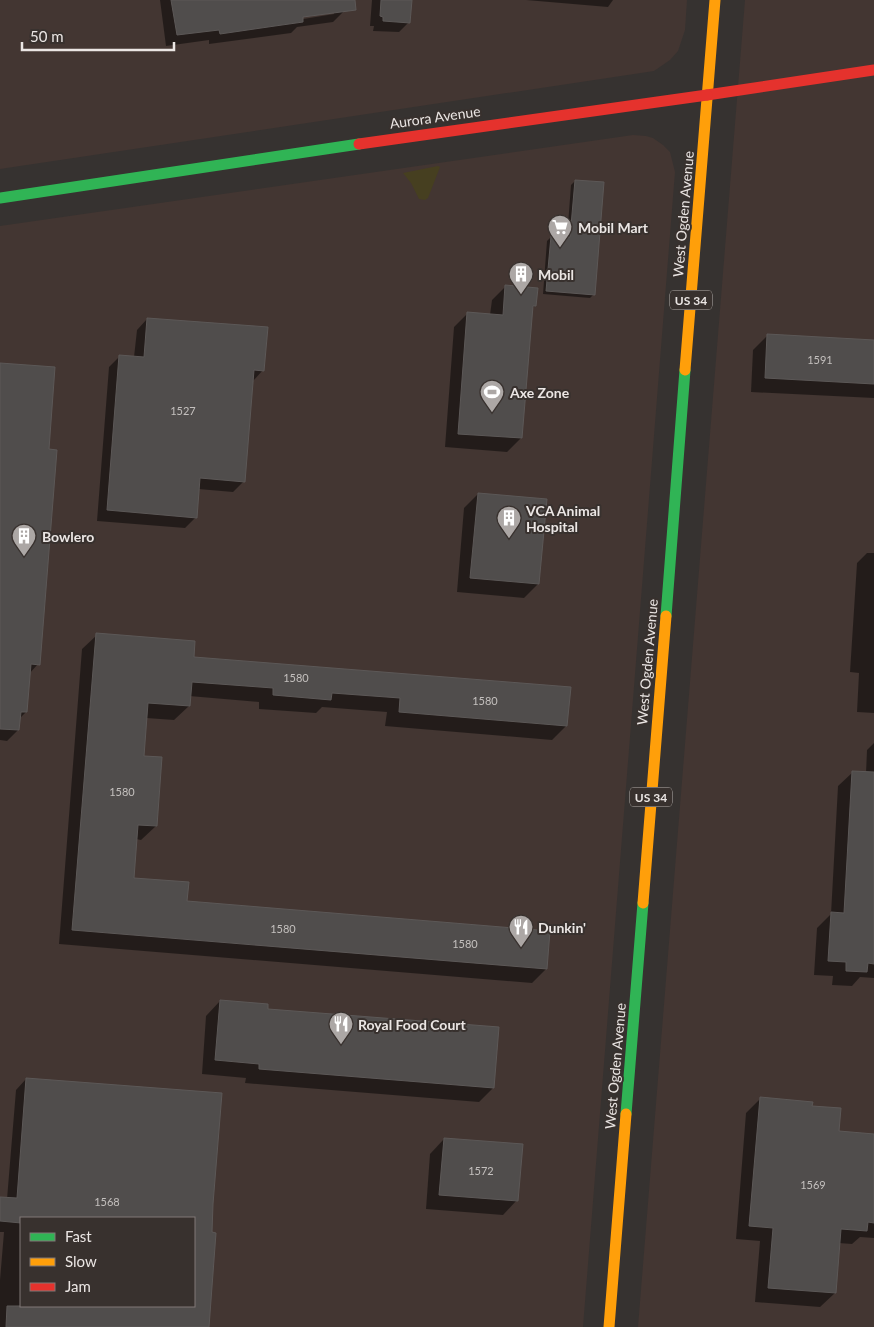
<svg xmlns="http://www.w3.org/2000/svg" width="874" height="1327" font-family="Lato,sans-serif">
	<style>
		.built { fill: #433632; fill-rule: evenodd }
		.green { fill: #463f20 }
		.shadow { fill: #0007; fill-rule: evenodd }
		.building { fill: #504d4c; stroke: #5c5857 }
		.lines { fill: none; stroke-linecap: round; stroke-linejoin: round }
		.fast { stroke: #30b455; stroke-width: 11 }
		.slow { stroke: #ff9f0a; stroke-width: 11 }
		.jam { stroke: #e5322d; stroke-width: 11 }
		.labels { text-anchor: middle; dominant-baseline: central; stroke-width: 4; stroke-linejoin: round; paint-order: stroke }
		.number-label { font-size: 11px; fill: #c4c0be }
		.shield { fill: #38312e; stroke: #b5b0ad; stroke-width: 1 }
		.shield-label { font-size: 12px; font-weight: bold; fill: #ebe6e4 }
		.street-label { font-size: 14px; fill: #ebe6e4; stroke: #38312e }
		.poi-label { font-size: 14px; font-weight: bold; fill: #ebe6e4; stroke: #38312e; text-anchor: start }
	</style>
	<rect width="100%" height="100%" fill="#363230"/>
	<g class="built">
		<polygon points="0,0 687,0 685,30 678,51 670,60 654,71 0,169"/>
		<polygon points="745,0 874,0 874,1327 638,1327"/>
		<path d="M633,135l13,1 7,2 10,7 7,7 5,20 -92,1155h-583v-1101zM21,1218h173v88h-173z"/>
	</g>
	<polygon class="green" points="438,166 440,167 428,198 425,200 419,199 411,183 403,173"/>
	<g class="shadow">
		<path d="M160,0h182l2,11 -11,11 -36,5 -6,6 -82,11v-4l-43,6zM334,12v2l-37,6 -1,-3z"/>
		<polygon points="372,0 411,0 409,22 399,32 373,31 374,26 370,26"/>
		<polygon points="526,0 613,0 608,7"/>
		<polygon points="575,181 594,294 590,298 543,294 547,241 551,237 567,238 571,185"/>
		<polygon points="506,286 535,306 531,309 521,438 507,452 445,447 454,327 468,313 490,315 492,300"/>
		<polygon points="147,319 263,370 253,381 244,481 233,492 198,489 196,517 185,528 97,521 109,367 120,356 134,357 137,330"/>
		<polygon points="768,335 874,341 874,398 751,392 753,350"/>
		<polygon points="0,364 47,450 38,664 29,674 26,712 19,719 18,730 7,741 0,740"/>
		<polygon points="478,494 538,584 524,598 457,592 464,508"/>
		<polygon points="867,553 874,553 874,713 857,712 859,673 850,672 857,563"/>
		<polygon points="97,635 192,658 566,726 552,740 385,726 387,712 322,707 316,713 259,709 259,702 189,696 189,706 174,720 146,718 143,757 156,826 141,840 136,839 133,879 186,902 546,969 532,983 59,944 82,649"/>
		<polygon points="874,743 874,978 860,977 852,986 832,985 833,976 814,975 817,928 831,914 838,786 853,772 866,773 867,750"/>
		<polygon points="220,1001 266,1010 493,1088 479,1102 245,1083 246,1078 202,1074 206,1016"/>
		<path d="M26,1079l186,125 -4,123h-208v-47l4,-48h-4v-34l7,1 9,-109zM21,1218h173v88h-173z"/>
		<polygon points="760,1099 811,1107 838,1132 874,1135 874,1238 860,1237 852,1244 838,1243 835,1293 820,1307 755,1302 760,1241 736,1239 746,1113"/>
		<polygon points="444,1139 517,1200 503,1215 426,1209 430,1154"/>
	</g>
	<g class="building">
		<polygon points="171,0 355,0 356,10 303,17 303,22 275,26 220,34 219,30 177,35"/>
		<polygon points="381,0 412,0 410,23 383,21 383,17 380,16"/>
		<polygon points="575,180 604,182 595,295 546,291 551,236 570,237"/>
		<polygon points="505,285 538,288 536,306 533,306 522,438 458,434 467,312 503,315"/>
		<polygon points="147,318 268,327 264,371 254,370 245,482 200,478 197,518 107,510 119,355 144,357"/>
		<polygon points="767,334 874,340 874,384 765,378"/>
		<polygon points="0,363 55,367 49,449 57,450 40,665 31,664 27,712 21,712 19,730 0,729"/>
		<polygon points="478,493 547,499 539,584 470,578"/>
		<polygon points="96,633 195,641 194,657 571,687 567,726 399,712 400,698 332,693 331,700 273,695 273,688 192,682 190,706 148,703 144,756 162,757 157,826 138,825 134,878 189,882 187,901 550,931 547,969 72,930"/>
		<polygon points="852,771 874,772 874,964 868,963 867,972 846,971 846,962 828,961 831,912 844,913"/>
		<polygon points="220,1000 268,1004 268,1009 499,1027 494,1088 259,1069 259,1064 215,1060"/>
		<polygon points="26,1078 222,1093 213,1204 212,1232 216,1233 209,1327 6,1327 7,1306 194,1306 194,1218 21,1218 21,1223 0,1221 0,1197 17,1198"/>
		<polygon points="760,1097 813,1102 812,1106 841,1108 839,1131 874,1134 874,1223 868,1222 867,1231 841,1229 836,1293 768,1288 773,1228 749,1226"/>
		<polygon points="444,1138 523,1144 518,1201 439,1195"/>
	</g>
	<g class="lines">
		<g class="fast">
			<polyline points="0,198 359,144"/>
			<polyline points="666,616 685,370"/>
			<polyline points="626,1114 643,903"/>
		</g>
		<g class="slow">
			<polyline points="685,370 715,0"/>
			<polyline points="643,903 666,616"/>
			<polyline points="609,1327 626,1114"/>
		</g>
		<g class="jam">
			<polyline points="707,95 874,70"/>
			<polyline points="359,144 707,95"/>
		</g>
	</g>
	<defs>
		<symbol id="supermarket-pin" viewBox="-11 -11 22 30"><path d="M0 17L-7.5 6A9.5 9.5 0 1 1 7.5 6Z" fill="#aca7a5" stroke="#38312e"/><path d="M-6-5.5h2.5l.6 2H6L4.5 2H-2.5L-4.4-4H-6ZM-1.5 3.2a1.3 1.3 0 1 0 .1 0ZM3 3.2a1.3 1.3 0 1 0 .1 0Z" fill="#fff"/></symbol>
		<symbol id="building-pin" viewBox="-11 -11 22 30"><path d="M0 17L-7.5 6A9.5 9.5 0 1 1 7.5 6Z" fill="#aca7a5" stroke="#38312e"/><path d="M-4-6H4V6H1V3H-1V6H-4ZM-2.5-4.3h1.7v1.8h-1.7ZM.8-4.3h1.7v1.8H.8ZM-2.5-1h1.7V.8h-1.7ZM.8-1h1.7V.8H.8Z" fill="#fff"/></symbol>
		<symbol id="stadium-pin" viewBox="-11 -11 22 30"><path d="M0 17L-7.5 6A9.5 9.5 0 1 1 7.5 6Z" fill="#aca7a5" stroke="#38312e"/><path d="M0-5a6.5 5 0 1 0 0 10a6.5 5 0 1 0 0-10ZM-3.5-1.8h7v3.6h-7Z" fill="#fff"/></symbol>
		<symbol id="restaurant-pin" viewBox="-11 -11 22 30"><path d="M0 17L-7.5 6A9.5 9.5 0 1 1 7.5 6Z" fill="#aca7a5" stroke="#38312e"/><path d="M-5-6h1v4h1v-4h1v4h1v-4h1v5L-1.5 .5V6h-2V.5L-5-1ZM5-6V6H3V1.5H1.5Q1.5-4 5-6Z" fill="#fff"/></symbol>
	</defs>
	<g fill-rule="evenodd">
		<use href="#supermarket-pin" x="546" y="213" width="28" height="38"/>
		<use href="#building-pin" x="507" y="260" width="28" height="38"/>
		<use href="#stadium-pin" x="478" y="378" width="28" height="38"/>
		<use href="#building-pin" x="495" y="504" width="28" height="38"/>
		<use href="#building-pin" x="10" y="522" width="28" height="38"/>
		<use href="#restaurant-pin" x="507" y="913" width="28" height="38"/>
		<use href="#restaurant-pin" x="327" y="1010" width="28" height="38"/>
	</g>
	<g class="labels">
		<g class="number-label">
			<text x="820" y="359">1591</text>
			<text x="183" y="410">1527</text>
			<text x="296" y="677">1580</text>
			<text x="485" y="700">1580</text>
			<text x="122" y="791">1580</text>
			<text x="283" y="928">1580</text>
			<text x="465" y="943">1580</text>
			<text x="481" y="1170">1572</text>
			<text x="813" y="1184">1569</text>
			<text x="107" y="1201">1568</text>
		</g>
		<g class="shield">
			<rect x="670" y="290.5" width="42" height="19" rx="4"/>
			<rect x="630" y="787.5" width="42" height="19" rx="4"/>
		</g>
		<g class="shield-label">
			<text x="691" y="300">US 34</text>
			<text x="651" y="797">US 34</text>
		</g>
		<g class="street-label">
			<text transform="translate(435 117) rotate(-8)">Aurora Avenue</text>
			<text transform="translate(683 214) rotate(-85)">West Ogden Avenue</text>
			<text transform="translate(647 662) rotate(-85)">West Ogden Avenue</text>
			<text transform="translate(615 1066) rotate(-85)">West Ogden Avenue</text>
		</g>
		<g class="poi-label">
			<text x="578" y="227">Mobil Mart</text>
			<text x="538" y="274">Mobil</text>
			<text x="510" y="392">Axe Zone</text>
			<text x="526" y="510">VCA Animal<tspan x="526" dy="16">Hospital</tspan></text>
			<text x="42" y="536">Bowlero</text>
			<text x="538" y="927">Dunkin'</text>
			<text x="358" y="1024">Royal Food Court</text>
		</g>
	</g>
	<rect x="20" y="1217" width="175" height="90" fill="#38312e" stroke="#807977"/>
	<rect x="30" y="1233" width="25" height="8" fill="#30b455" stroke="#807977"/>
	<text x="65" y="1242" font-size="15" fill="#ebe6e4">Fast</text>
	<rect x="30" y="1258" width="25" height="8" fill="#ff9f0a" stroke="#807977"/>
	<text x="65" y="1267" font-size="15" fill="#ebe6e4">Slow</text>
	<rect x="30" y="1283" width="25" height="8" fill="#e5322d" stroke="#807977"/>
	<text x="65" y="1292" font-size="15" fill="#ebe6e4">Jam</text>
	<path d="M22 42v8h152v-8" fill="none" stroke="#ebe6e4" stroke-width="2.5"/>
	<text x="30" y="42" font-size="15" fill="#ebe6e4" stroke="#38312e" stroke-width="4" paint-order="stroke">50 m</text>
</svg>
